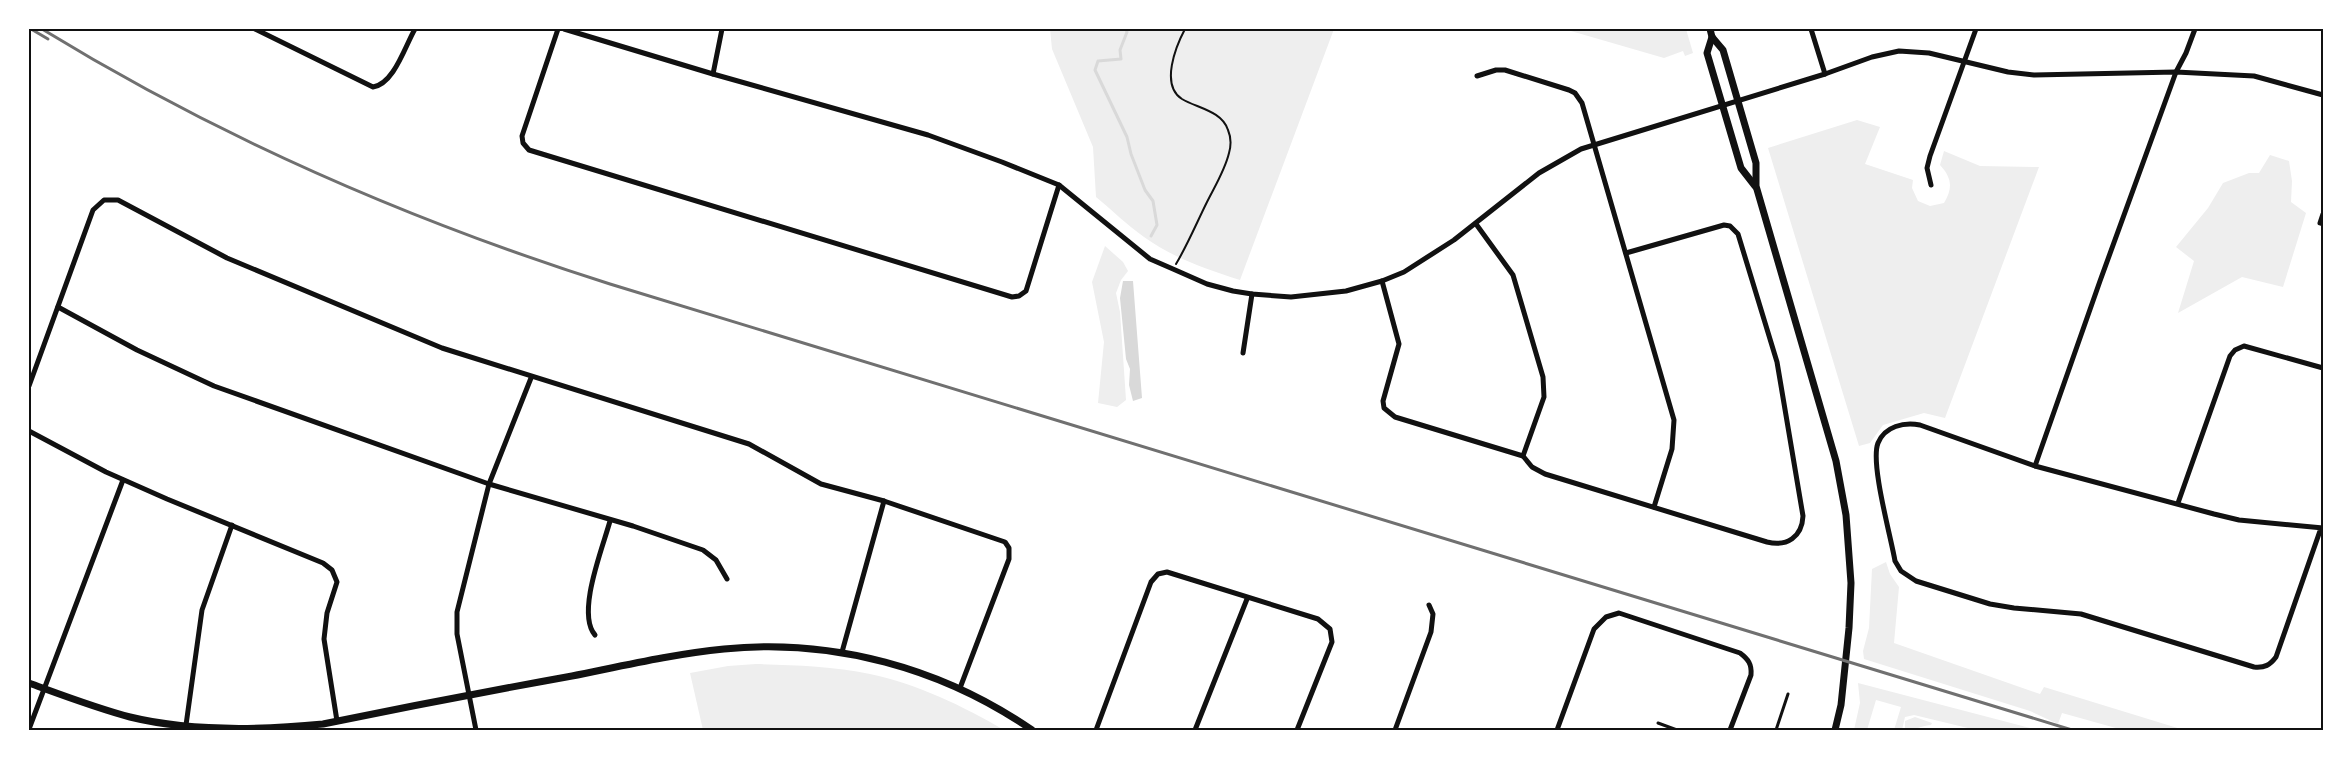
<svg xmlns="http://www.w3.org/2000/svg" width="2352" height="759" font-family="Bitter,serif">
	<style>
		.green { fill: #eee }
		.water { fill: #d9d9d9 }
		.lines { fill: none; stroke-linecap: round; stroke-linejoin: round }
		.stream { stroke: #d9d9d9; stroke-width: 3 }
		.path { stroke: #111; stroke-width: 2 }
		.service { stroke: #111; stroke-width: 3 }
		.minor { stroke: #111; stroke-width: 5 }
		.tertiary { stroke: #111; stroke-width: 7 }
		.rail { stroke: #707070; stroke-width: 3 }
		.neatline { fill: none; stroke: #111; stroke-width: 2 }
	</style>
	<rect width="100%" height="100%" fill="#fff"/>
	<g class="green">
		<path d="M1050,29h284l-94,251c-34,-11 -67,-22 -96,-43 -17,-12 -32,-27 -48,-40l-3,-50 -41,-98z"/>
		<polygon points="1564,29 1686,29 1693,53 1685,56 1683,51 1664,58"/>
		<path d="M1857,120l23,7 -15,37 48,16 -1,8 6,13 12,5 14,-3c9,-15 8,-25 -4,-38l4,-14 36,15 59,1 -94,251 -21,-5 -41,12 -13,18 -11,3 -91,-298z"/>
		<polygon points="2270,155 2289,161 2292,181 2291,202 2306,213 2283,287 2242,277 2178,313 2194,261 2176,247 2208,208 2223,183 2249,173 2259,173"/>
		<polygon points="1105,246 1123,262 1128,271 1121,280 1116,293 1120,312 1126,400 1117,407 1098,403 1104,342 1092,282"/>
		<polygon points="1886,562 1890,574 1899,587 1894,643 2040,694 2044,687 2184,730 2123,730 2062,713 2058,724 2030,711 1864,659 1863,651 1869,628 1872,569"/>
		<path d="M756,664c38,1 77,2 114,10 47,10 93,32 134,56h-301l-13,-57 38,-7z"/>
		<polygon points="1858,683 2030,728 2036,730 1976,730 1914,715 1905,717 1902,730 1894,730 1901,707 1876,700 1867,730 1854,730 1860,703"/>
		<path d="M1915,717l17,6 -1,2c-11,1 -15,5 -26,5v-9z"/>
	</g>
	<polygon class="water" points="1123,281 1133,281 1142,398 1133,401 1129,385 1130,369 1126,359 1120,298"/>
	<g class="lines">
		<polyline class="stream" points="1126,29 1127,32 1120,50 1121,59 1098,61 1095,70 1127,137 1131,154 1145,190 1153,201 1157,225 1151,236"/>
		<path class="path" d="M1176,264c12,-20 21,-42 31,-62 8,-16 18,-32 22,-49 2,-7 2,-16 -1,-23 -6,-19 -31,-22 -46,-31 -22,-14 -6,-53 3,-70"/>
		<g class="service">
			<polyline points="1658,723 1677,730"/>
			<polyline points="1776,730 1788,694"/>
		</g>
		<g class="minor">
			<path d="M255,29l118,58c21,-3 32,-41 42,-58"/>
			<polyline points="558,29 522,136 523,143 529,150 1012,297 1019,296 1026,291 1059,185"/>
			<polyline points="564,29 713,74 928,135 1002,162 1059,185 1150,259 1173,269 1207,284 1233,291 1252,294 1291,297 1346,291 1382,281 1404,272 1454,240 1539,173 1581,149 1825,74 1872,57 1899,51 1929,53 2008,72 2034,75 2176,72 2254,76 2323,95"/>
			<polyline points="1811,29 1825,74"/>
			<polyline points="713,74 722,29"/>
			<polyline points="1477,76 1496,70 1505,70 1569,90 1575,93 1582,103 1674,420 1672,449 1654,507"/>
			<polyline points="1931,185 1927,168 1930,156 1976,29"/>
			<polyline points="2323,214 2320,223 2323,224"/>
			<path d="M1476,224l37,51 30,102 1,20 -21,59 9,11 13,7 222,68c20,5 35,-5 36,-26l-26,-154 -39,-128 -8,-8 -6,-1 -98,28"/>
			<polyline points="1382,281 1399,344 1383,401 1384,408 1395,417 1523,456"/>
			<polyline points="58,307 137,350 214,386 489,484 633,526 703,550 716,560 727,579"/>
			<polyline points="1243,353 1252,294"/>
			<polyline points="29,386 93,210 104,200 118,200 227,258 442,348 749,444 821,484 884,501 1005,542 1009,548 1009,559 960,688"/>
			<polyline points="29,431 106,472 167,499 323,563 332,570 337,582 327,613 324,639 337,721"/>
			<polyline points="2035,466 2100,281 2176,72 2186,53 2195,29"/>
			<polyline points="2178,503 2230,356 2235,350 2244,346 2323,368"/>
			<path d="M2321,528l-45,129c-6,8 -11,11 -22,10l-173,-53 -67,-6 -24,-4 -74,-23 -15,-10 -6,-10c-4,-24 -25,-98 -17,-118 7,-17 26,-21 42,-18l115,41 179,48 25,6 84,8"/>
			<path d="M595,635c-19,-22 8,-88 15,-114"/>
			<polyline points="842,652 884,501"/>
			<polyline points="186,725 202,610 232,525"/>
			<polyline points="29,729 123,480"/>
			<polyline points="476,730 457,634 457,612 489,484 531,378"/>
			<polyline points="1096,730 1151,582 1158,574 1167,572 1318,619 1330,629 1332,642 1297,730"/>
			<polyline points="1195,730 1247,599"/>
			<polyline points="1395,730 1431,632 1433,614 1429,605"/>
			<path d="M1557,730l37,-101 12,-12 13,-4 121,40c8,6 12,11 11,22l-21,55"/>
		</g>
		<g class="tertiary">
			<polyline points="1710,29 1712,37 1723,50 1756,163 1756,186 1836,461 1846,515 1851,583 1849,628 1841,705 1835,730"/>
			<polyline points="1712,37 1707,53 1741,168 1755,186"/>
			<path d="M29,683c33,12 67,25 101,34 61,15 131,13 193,7 83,-17 166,-33 249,-48 50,-10 101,-22 152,-27 109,-11 218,19 308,81"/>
		</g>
		<g class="rail">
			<polyline points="31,29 48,39"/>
			<path d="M42,29c178,109 369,192 568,255l1462,446"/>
		</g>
	</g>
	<rect width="2352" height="759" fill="none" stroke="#ffffff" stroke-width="60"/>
	<rect x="30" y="30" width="2292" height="699" class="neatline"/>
</svg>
